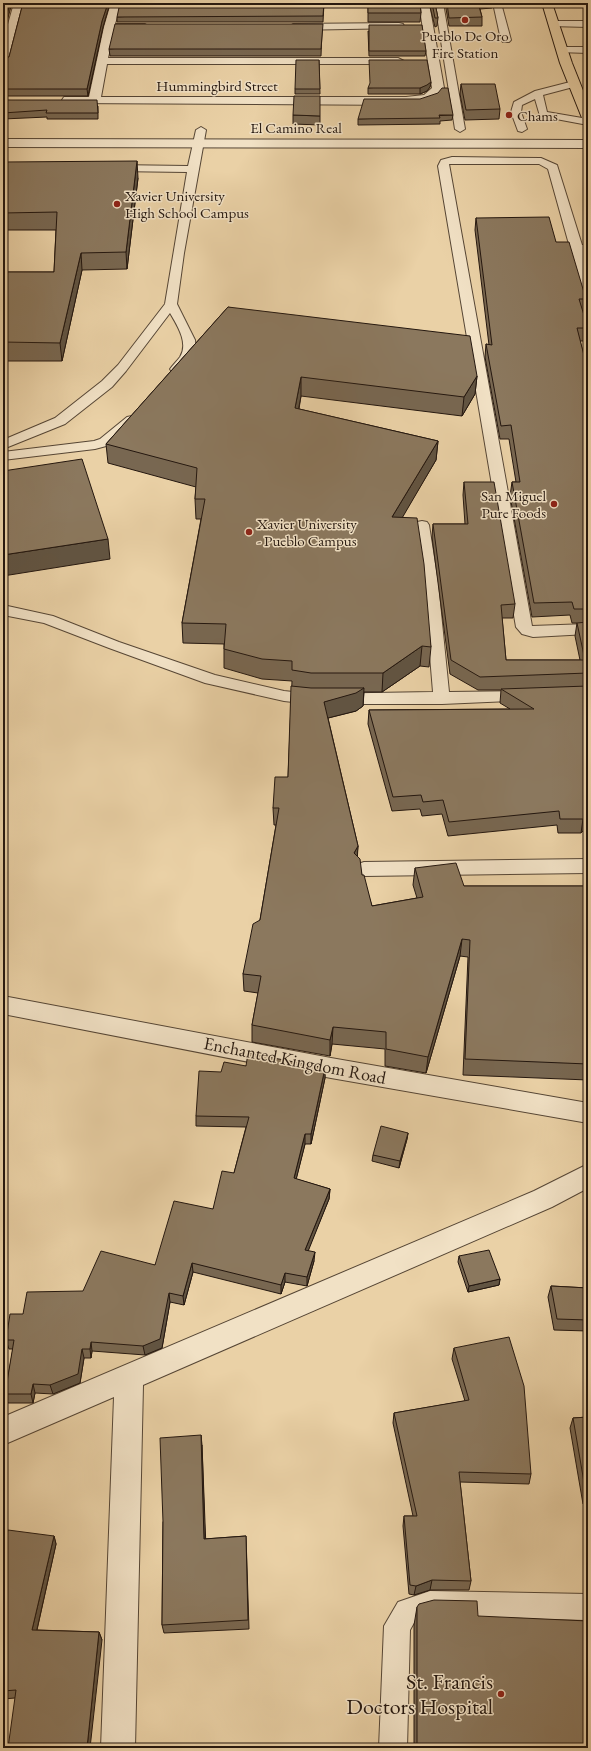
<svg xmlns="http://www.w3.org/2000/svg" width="591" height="1751" font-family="'EB Garamond',serif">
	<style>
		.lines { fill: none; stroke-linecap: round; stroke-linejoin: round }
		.service-casing { stroke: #564635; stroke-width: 2 }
		.minor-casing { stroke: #564635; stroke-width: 2 }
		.tertiary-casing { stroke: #564635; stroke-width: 2 }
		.primary-casing { stroke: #24170f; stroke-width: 2 }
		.service { fill: #f1e1c5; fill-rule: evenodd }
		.minor { fill: #f1e1c5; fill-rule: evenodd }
		.tertiary { fill: #f1e1c5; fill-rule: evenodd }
		.primary { fill: #ead1a6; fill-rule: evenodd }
		.wall { fill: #786751; stroke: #24170f }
		.shaded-wall { fill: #615442; stroke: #24170f }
		.building { fill: #8b785e; stroke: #24170f }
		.poi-dot { fill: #8f2418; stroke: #f1e1c5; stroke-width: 1.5 }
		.labels { text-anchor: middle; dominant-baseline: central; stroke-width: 3; stroke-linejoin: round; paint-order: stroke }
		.far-poi-label { font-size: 15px; fill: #24170f; stroke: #f1e1c5; text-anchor: start }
		.far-street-label { font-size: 15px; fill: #24170f; stroke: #f1e1c5 }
		.street-label { font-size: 18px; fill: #24170f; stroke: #f1e1c5 }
		.near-poi-label { font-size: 22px; fill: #24170f; stroke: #f1e1c5; text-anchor: end }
	</style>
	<rect width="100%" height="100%" fill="#ead1a6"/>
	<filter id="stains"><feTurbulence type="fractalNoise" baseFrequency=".005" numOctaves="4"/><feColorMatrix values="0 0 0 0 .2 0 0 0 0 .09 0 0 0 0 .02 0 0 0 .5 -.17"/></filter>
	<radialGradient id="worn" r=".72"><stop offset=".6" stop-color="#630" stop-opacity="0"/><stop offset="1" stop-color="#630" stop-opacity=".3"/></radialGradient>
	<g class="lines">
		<defs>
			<g id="service">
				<polygon points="435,3 443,3 465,129 460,132 455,129"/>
				<polygon points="493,3 501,3 511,40 509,42 503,42 501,40"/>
				<polygon points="553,21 588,21 588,27 550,26 549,24"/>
				<polygon points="561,47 588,47 588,53 558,52 558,48"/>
				<polygon points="574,81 579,84 577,86 543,95 547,112 588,119 588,125 540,116 535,99 522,105 521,112 527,129 522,132 518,131 511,112 514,102 535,91"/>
				<path d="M201,127l5,3 -22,123 -7,51 18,36c2,14 -5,22 -15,32h-8l-2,-3c3,-4 7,-8 10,-12 9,-14 -3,-32 -10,-44l-44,58 -14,16 -47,37 -62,25v-9l52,-22 47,-37 16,-16 47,-61 22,-132 -73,-1 -5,-3 5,-3 74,1 8,-36z"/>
				<polygon points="452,157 541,158 557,165 582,245 588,245 588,251 584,251 588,269 588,295 582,291 548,169 539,164 449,164 532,626 588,624 588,634 533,637 522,634 516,627 438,166 441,160"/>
				<polygon points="132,416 137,417 139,420 137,423 110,445 95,449 3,460 3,452 94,441 100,439 127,417"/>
				<polygon points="422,521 427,522 429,525 438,583 449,692 525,691 531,692 533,696 531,700 442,704 311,704 284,701 205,683 109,648 44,623 3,615 3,605 53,616 119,642 215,675 284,691 311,694 433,692 424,583 415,525 417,522"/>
				<polygon points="588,859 588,873 364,876 358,874 355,869 358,864 364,862"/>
				<polygon points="430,1591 588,1594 588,1620 430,1617 415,1621 410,1630 407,1748 379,1748 384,1626 398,1602"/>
			</g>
			<g id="minor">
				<polygon points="14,3 24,3 9,62 3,65 3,42"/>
				<path d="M111,3h10l-6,21h30l5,3 -5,3h-31l-6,28h290l6,3 -6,3h-291l-6,33h305l18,-2 8,-7 -13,-85h10l15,85c-9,14 -22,15 -38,17l-342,-2 -2,-3 2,-3h25l15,-70z"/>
				<polygon points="399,23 403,24 404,26 403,28 293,30 288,27 293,24"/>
				<polygon points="3,996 331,1058 588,1103 588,1123 331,1078 3,1014"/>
				<polygon points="588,1164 588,1188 552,1207 143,1385 135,1748 101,1748 114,1397 3,1445 3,1417 534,1191"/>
			</g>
			<polygon id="tertiary" points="3,139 588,140 588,148 3,147"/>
			<polygon id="primary" points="542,3 552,3 572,63 588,103 588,122 582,118 560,63"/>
		</defs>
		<use href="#service" class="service-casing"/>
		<use href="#minor" class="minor-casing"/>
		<use href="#tertiary" class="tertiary-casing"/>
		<use href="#primary" class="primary-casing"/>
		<use href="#service" class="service"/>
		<use href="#minor" class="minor"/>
		<use href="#tertiary" class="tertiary"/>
		<use href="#primary" class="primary"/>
	</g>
	<g class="wall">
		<polygon points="23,3 110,3 103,27 88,96 3,96 3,59 9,57"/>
		<polygon points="324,3 323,22 117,22 117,17"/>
		<polygon points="368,3 420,3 421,13 420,22 368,22"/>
		<polygon points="429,3 435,3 438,18 437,26 435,27"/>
		<polygon points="445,3 492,3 492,8 480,9 482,17 482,26 449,26"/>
		<polygon points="322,31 321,56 110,56 109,49"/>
		<polygon points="368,31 426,51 425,56 369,56"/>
		<polygon points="319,60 320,94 295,94 295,89"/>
		<polygon points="431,82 430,87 427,91 420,94 368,94 368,88"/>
		<polygon points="461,84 500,109 499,119 465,120 460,94"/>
		<polygon points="3,100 98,106 98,119 47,119 47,117 3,119"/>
		<polygon points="293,115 320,116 320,125 293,124"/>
		<polygon points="453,115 452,120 440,121 440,124 358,125 358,119"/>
		<polygon points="3,162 138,178 127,269 82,270 62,361 3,361 3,272 54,272 56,230 3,230"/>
		<polygon points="476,218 556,242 586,299 585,312 583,312 588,327 586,341 580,341 588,371 588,828 586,828 581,833 558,833 557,825 448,836 442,814 422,816 420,809 392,811 368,724 369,710 510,709 500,703 501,690 478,690 450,674 432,537 433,524 465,524 463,495 464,482 515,604 513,618 502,618 506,660 580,660 575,636 577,623 572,623 570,615 532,617 510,496 512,482 516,482 509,439 500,439 485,357 486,344 489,345 475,230"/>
		<polygon points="228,307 477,376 475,394 462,416 301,396 299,409 438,441 436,460 402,517 431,647 429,667 420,666 382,692 364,692 363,706 356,711 328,718 358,846 357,856 362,875 372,906 417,898 413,885 415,868 464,886 588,886 588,1080 463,1075 468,957 460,956 426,1073 385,1066 385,1049 332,1044 330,1056 252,1042 252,1025 258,993 244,991 243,974 260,920 276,825 274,825 273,808 288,777 292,681 262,679 224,668 224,644 183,643 182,623 201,519 196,519 195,499 196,487 108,463 106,444"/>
		<polygon points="246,1066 325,1068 325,1078 311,1144 305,1144 296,1179 330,1189 329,1199 308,1250 314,1261 307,1286 285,1282 281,1294 193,1272 184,1305 170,1302 162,1348 145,1355 92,1351 91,1358 84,1358 80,1383 53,1394 35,1393 33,1403 8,1403 5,1394 13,1349 9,1349 6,1340 23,1314 155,1265 213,1209 234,1173 246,1127 196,1126 196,1116 221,1072"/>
		<polygon points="408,1133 407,1139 399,1168 372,1161 373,1155"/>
		<polygon points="459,1256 500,1279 499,1285 468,1292 458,1262"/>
		<polygon points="551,1286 588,1288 588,1331 554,1330 548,1297"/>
		<polygon points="454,1348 531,1474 529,1484 460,1482 471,1581 469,1590 430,1590 414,1595 409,1594 403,1526 404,1516 413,1516 393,1423 394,1413 465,1401 452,1359"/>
		<polygon points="588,1417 588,1504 583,1504 570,1428 573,1418"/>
		<polygon points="202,1445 205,1539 246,1536 249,1629 164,1633 162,1625 163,1522"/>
		<polygon points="54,1536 56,1544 37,1630 99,1632 102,1640 15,1698 3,1699 3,1549"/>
		<polygon points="417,1607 478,1616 588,1748 414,1748 414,1625"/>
	</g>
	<g class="shaded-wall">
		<polygon points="10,3 12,3 3,36 3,28"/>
		<polygon points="108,3 110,3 103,27 88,96 87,89 102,21"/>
		<polygon points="431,82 430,87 427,91 420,94 420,88"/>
		<polygon points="137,161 138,178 127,269 126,252"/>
		<polygon points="81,253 82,270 62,361 60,343"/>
		<polygon points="477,376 475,394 462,416 464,397"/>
		<polygon points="301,377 301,396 295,427 295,408"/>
		<polygon points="438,441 436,460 391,537 392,517"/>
		<polygon points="108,539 110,559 3,576 3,555"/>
		<polygon points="422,646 420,666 382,692 383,673"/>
		<polygon points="364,688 363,706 356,711 324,719 324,702"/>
		<polygon points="588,815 588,828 586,828 581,833 583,819"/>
		<polygon points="358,846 357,863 354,853"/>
		<polygon points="462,939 460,956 426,1073 428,1057"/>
		<polygon points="333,1027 332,1044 330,1056 330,1040"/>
		<polygon points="325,1068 325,1078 311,1144 311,1134"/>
		<polygon points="408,1133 407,1139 399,1168 400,1161"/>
		<polygon points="305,1134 305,1144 294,1188 294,1178"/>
		<polygon points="330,1189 329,1199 305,1259 305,1250"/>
		<polygon points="315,1252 314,1261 307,1286 307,1277"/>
		<polygon points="192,1263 193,1272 184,1305 183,1296"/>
		<polygon points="285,1273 285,1282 281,1294 281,1285"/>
		<polygon points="500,1279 499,1285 468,1292 469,1286"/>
		<polygon points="169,1293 170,1302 162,1348 145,1355 143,1346"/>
		<polygon points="91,1342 92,1351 91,1358 90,1349"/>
		<polygon points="82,1349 84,1358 80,1383 53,1394 50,1385"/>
		<polygon points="33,1384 35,1393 33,1403 31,1394"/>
		<polygon points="201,1435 202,1445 206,1548 204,1539"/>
		<polygon points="54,1536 56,1544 35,1638 32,1630"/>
		<polygon points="432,1580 430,1590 414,1595 416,1586"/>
		<polygon points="99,1632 102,1640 90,1748 87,1748"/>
	</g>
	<g class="building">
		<polygon points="3,3 10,3 3,28"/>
		<polygon points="23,3 108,3 102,21 87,89 3,89 3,59 9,57"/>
		<polygon points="120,3 324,3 323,16 117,17"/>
		<polygon points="368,3 420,3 421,13 368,13"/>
		<polygon points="432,3 435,3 438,18 435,18"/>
		<polygon points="447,3 478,3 482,17 449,18"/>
		<polygon points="115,24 323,24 321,49 109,49"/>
		<polygon points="369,25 422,25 426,51 369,51"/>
		<polygon points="296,60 319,60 320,89 295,89"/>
		<polygon points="369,60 427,60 431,82 427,85 420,88 368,88 370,83"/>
		<polygon points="461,84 495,84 500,109 466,110"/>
		<polygon points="442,88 448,88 453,115 439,115 440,118 358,119 364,99 420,99 438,93"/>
		<polygon points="294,96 320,96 320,116 293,115"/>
		<polygon points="3,100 97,100 98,113 46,113 47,110 3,113"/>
		<polygon points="137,161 126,252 81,253 60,343 3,342 3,272 54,272 57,212 3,213 3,162"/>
		<polygon points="549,217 556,242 569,242 586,299 579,299 588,328 577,328 588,371 588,609 574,609 572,602 534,603 512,482 520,482 511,425 501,426 486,344 492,345 476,218"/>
		<polygon points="228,307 470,336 477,376 464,397 301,377 295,408 438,441 392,517 417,518 424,564 431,647 422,646 383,673 311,673 292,670 292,661 262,659 224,649 226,624 182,623 205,499 195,499 197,468 106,444"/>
		<polygon points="82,459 108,539 3,555 3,471"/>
		<polygon points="464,482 494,482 515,604 501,605 506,660 585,660 577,623 588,622 588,673 480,677 451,660 433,524 468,524"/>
		<polygon points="291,686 311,688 364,688 356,693 324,702 358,846 354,853 360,859 362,875 364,875 372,906 423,897 415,868 456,863 464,886 588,886 588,1064 465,1059 470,940 462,939 428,1057 386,1049 386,1032 333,1027 330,1040 252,1025 261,976 243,974 253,924 260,920 279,808 273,808 275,777 288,777"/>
		<polygon points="588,686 588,815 583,819 560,819 559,811 449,822 443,800 423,802 421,795 393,797 369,710 534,709 501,689"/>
		<polygon points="248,1053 325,1068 311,1134 305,1134 294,1178 330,1189 305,1250 315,1252 307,1277 285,1273 281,1285 192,1263 183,1296 169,1293 160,1339 143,1346 91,1342 90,1349 82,1349 78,1374 50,1385 33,1384 31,1394 5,1394 14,1340 6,1340 10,1314 23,1314 27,1292 83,1291 101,1251 155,1265 174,1201 213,1209 222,1171 234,1173 249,1117 196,1116 199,1071 221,1072 224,1062 246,1066"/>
		<polygon points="381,1126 408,1133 400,1161 373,1155"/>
		<polygon points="489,1250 500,1279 469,1286 459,1256"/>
		<polygon points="551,1286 588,1288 588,1320 557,1319"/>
		<polygon points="509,1337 524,1386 531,1474 459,1472 471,1581 432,1580 416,1586 410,1585 404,1516 417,1516 394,1413 469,1400 454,1348"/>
		<polygon points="588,1417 588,1494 586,1494 573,1418"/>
		<polygon points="201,1435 204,1539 246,1536 248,1620 162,1625 163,1522 160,1438"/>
		<polygon points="8,1530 54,1536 32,1630 99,1632 87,1748 8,1748 16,1690 3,1691 3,1549"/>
		<polygon points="434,1600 477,1601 478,1616 588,1621 588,1748 417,1748 417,1607 419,1604"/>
	</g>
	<g class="poi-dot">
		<circle cx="465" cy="20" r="4"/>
		<circle cx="509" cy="115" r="4"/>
		<circle cx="117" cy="204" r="4"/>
		<circle cx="554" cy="504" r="4"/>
		<circle cx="249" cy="532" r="4"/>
		<circle cx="501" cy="1694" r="4"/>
	</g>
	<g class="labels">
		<g class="far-poi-label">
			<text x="465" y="35" text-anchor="middle">Pueblo De Oro<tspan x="465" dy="17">Fire Station</tspan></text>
			<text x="517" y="115">Chams</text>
			<text x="125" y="195">Xavier University<tspan x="125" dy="17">High School Campus</tspan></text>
			<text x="546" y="495" text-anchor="end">San Miguel<tspan x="546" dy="17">Pure Foods</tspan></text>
			<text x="257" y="523">Xavier University<tspan x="257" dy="17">- Pueblo Campus</tspan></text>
		</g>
		<g class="far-street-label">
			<text x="217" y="85">Hummingbird Street</text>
			<text x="296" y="127">El Camino Real</text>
		</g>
		<g class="street-label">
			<text transform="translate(295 1060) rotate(11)">Enchanted Kingdom Road</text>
		</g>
		<g class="near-poi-label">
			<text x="493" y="1681">St. Francis<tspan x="493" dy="25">Doctors Hospital</tspan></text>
		</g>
	</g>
	<rect width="591" height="1751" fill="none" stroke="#ead1a6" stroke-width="16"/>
	<rect x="4" y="4" width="583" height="1743" fill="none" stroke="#24170f" stroke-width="2"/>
	<rect x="8" y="8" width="575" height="1735" fill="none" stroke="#24170f"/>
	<rect width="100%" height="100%" filter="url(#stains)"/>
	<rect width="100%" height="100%" fill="url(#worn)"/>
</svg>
